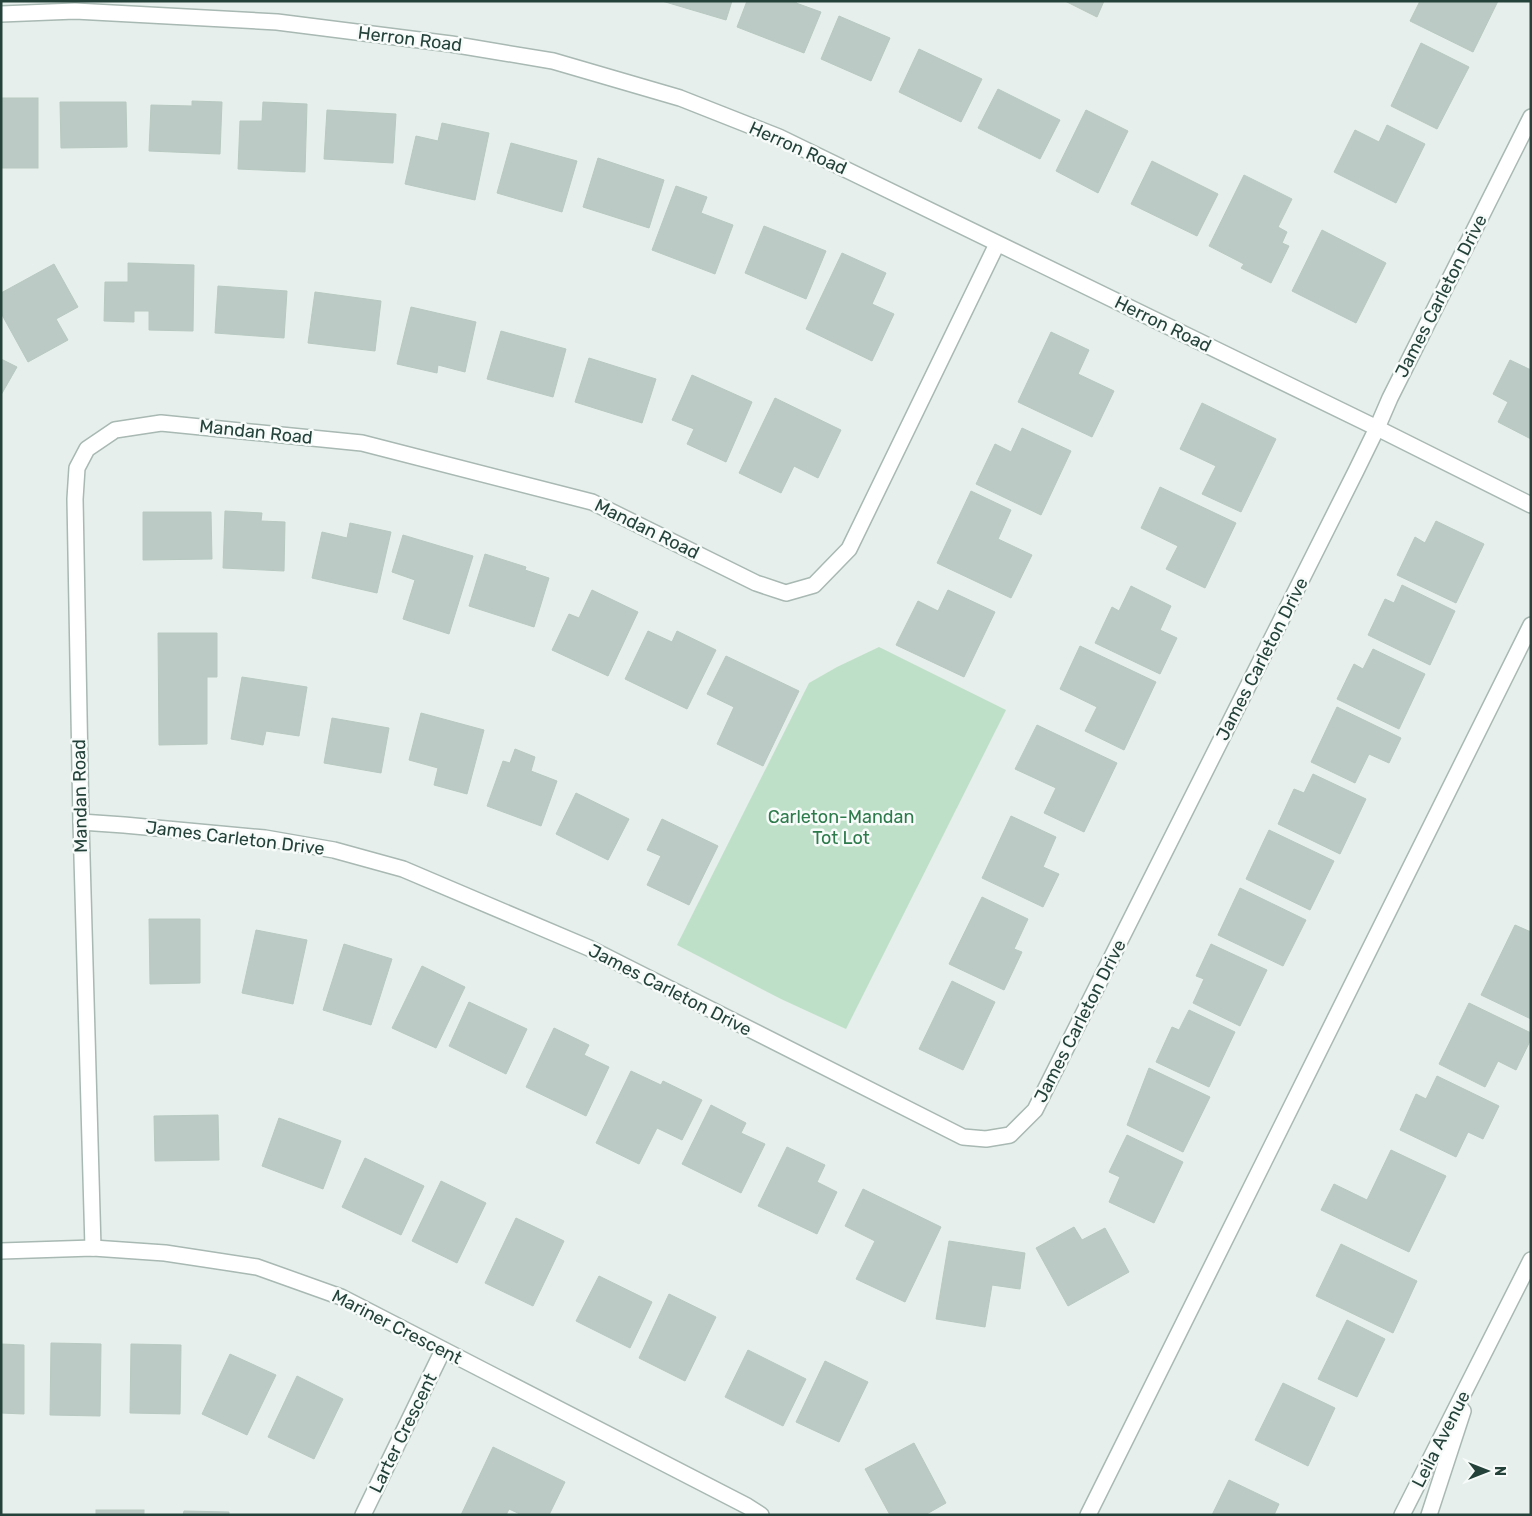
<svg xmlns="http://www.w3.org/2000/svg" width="1532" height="1516" font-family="Rubik,sans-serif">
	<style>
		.green { fill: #bfe0c8 }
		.building { fill: #bbcac4; stroke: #b8c9c2 }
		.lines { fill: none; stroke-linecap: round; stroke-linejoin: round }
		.minor-casing { stroke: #a8b8b2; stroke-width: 18 }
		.minor { stroke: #fff; stroke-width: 15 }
		.labels { text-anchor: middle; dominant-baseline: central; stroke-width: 5; stroke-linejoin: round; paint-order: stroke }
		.street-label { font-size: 18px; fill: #24423a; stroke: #f7fbf9 }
		.park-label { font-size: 18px; fill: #2d7a4b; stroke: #f7fbf9 }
	</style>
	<rect width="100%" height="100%" fill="#e6efeb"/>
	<polygon class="green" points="879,647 1006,710 846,1029 781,999 677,945 809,683 837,667"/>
	<g class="building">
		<polygon points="662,1 732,1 726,20"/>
		<polygon points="747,1 797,1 796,3 821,12 804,53 737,27"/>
		<polygon points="1065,1 1104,1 1097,17"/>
		<polygon points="1420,1 1498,1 1473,52 1410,21"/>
		<polygon points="839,16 890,38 871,81 821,59"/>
		<polygon points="1421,43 1469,67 1437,129 1391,106"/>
		<polygon points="919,49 982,79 961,122 899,92"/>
		<polygon points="998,89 1060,120 1040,159 978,128"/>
		<rect x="1" y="98" width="37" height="70"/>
		<polygon points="192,101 222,102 220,154 149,151 151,105 192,106"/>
		<polygon points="60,102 126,102 127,147 61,148"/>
		<polygon points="263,102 307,104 305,172 238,169 240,121 262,121"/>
		<polygon points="327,110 396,114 393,163 324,159"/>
		<polygon points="1086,110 1128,131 1098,193 1056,171"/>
		<polygon points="442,123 489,133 475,200 405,184 416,136 438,141"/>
		<polygon points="1387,125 1425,144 1396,203 1334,172 1355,130 1379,142"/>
		<polygon points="511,143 577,161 562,212 497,193"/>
		<polygon points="598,158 664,180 649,228 583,207"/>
		<polygon points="1152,161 1218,194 1197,236 1131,204"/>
		<polygon points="1244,175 1292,199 1278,227 1287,232 1282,243 1289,246 1271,283 1241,268 1244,264 1209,246"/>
		<polygon points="676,186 707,197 701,213 733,225 715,274 652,250"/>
		<polygon points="764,226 826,251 806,299 745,273"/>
		<polygon points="1322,230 1386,263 1356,323 1292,291"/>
		<polygon points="842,253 886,273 872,304 894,314 872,361 806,329"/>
		<polygon points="128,263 194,265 193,331 149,330 149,311 134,311 134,322 104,321 105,282 128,282"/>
		<polygon points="54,264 78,307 56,319 68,340 28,362 1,313 1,293"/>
		<polygon points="218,286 287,291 284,338 215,333"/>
		<polygon points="315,292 381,301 375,351 308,343"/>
		<polygon points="411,307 476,322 465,372 438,365 437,373 397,364"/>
		<polygon points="501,331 566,349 553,397 487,379"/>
		<polygon points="1051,332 1089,350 1078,374 1114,391 1092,437 1018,402"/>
		<polygon points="589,358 656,379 642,423 575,402"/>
		<polygon points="1,359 17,367 1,395"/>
		<polygon points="1510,360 1531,370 1531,439 1498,422 1508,402 1493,394"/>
		<polygon points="692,375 752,402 726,462 687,444 694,429 672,420"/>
		<polygon points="775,398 841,430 818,478 794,466 781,493 739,473"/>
		<polygon points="1202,403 1276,439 1241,512 1202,494 1216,466 1180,449"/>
		<polygon points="1022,428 1071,451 1041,515 976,484 995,444 1011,452"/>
		<polygon points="1160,487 1236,523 1205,588 1166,569 1178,546 1141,528"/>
		<polygon points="971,491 1011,510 998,539 1032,555 1011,598 937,563"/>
		<polygon points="225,511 262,513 261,521 285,522 284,571 223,568"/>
		<polygon points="143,512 211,512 212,559 143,560"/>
		<polygon points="1436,521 1484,544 1456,603 1397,575 1415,537 1425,543"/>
		<polygon points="350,523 391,532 377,593 312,578 322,532 347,538"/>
		<polygon points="403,535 473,556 449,634 403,619 415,580 392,572"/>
		<polygon points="485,554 526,567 525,570 549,578 534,627 469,606"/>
		<polygon points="1402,585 1455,611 1430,665 1368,635 1385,599 1394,603"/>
		<polygon points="1131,586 1171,606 1160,630 1177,638 1160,674 1095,643 1112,607 1119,611"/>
		<polygon points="592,590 638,612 608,676 552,650 569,614 579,618"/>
		<polygon points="948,590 995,612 964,677 896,645 918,601 938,611"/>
		<polygon points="648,631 672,642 677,631 716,650 687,709 625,679"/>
		<polygon points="158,633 217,633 217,677 207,677 207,744 159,745"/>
		<polygon points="1080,646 1156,682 1124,750 1085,731 1097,707 1060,689"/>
		<polygon points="1373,649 1425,674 1399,729 1337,699 1354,664 1363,669"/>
		<polygon points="726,656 799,691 763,766 717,744 734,707 707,694"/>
		<polygon points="242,677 307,687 299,736 266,731 263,745 231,739"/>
		<polygon points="1337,707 1401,738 1389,763 1369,754 1355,783 1311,762"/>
		<polygon points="421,713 484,730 467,794 434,785 438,768 409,760"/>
		<polygon points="332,718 389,728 381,773 324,763"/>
		<polygon points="1037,725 1117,763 1084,832 1044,813 1056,788 1015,769"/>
		<polygon points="515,749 535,757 531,771 557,781 541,826 487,806 503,761 510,763"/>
		<polygon points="1313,774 1366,799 1340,854 1278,824 1294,789 1304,793"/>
		<polygon points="576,793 629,819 608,860 556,834"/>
		<polygon points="1011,816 1056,837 1043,867 1059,874 1043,907 982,878"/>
		<polygon points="662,819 718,846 689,905 647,885 661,856 647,850"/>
		<polygon points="1269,830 1334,861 1310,910 1246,879"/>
		<polygon points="1240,888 1306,920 1283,966 1218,935"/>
		<polygon points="982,897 1028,919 1014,949 1022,952 1004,990 949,964"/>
		<polygon points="149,919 200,919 200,983 150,984"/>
		<polygon points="1515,925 1531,932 1531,1019 1481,995"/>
		<polygon points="256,930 307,940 293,1004 242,993"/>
		<polygon points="344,944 392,959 371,1025 323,1010"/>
		<polygon points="1211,944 1267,970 1240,1026 1193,1003 1204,979 1196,976"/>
		<polygon points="422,966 465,987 436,1048 392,1028"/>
		<polygon points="952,981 995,1002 963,1070 919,1049"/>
		<polygon points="469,1002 527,1029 506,1074 449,1046"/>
		<polygon points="1469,1003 1531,1033 1531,1039 1516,1070 1498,1061 1485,1087 1439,1064"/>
		<polygon points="1189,1010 1235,1032 1209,1087 1156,1062 1172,1027 1179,1030"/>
		<polygon points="554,1028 589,1045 584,1055 609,1067 586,1116 526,1087"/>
		<polygon points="1149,1068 1210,1097 1183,1152 1127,1125"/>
		<polygon points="631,1071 661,1085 663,1081 702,1100 682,1140 657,1128 639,1164 596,1143"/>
		<polygon points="1437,1076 1499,1106 1483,1139 1468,1132 1456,1157 1400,1130 1416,1094 1426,1099"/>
		<polygon points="711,1105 746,1123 741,1133 765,1144 741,1193 682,1164"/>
		<polygon points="218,1115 219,1160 155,1161 154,1116"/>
		<polygon points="279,1118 341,1141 323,1189 262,1166"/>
		<polygon points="1127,1135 1183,1162 1154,1223 1109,1202 1120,1177 1109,1172"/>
		<polygon points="787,1147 825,1165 817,1182 837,1192 817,1234 758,1206"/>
		<polygon points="1391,1150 1446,1176 1409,1252 1321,1210 1334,1184 1367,1200"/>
		<polygon points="365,1158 424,1186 401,1235 342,1207"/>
		<polygon points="441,1181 486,1203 457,1263 412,1241"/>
		<polygon points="863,1189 941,1227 905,1302 856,1279 875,1241 845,1226"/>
		<polygon points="516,1218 564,1241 533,1306 485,1283"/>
		<polygon points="1074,1227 1082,1240 1105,1228 1129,1272 1068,1306 1036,1248"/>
		<polygon points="949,1241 1025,1253 1020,1289 992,1285 985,1327 936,1319"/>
		<polygon points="1341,1244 1417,1281 1393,1333 1316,1296"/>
		<polygon points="599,1276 652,1302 630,1348 576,1321"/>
		<polygon points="669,1294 716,1317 685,1381 639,1358"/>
		<polygon points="1347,1320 1385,1339 1357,1397 1318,1379"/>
		<polygon points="51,1343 101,1344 100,1416 50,1415"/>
		<polygon points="1,1344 24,1345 24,1414 1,1413"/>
		<polygon points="131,1344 181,1345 180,1414 130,1413"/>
		<polygon points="748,1350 806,1379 783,1426 725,1397"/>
		<polygon points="230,1354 276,1375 247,1435 202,1414"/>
		<polygon points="825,1361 868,1382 839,1442 796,1422"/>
		<polygon points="297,1376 343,1399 314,1459 268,1437"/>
		<polygon points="1283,1383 1335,1408 1308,1466 1255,1440"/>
		<polygon points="914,1443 946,1503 925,1515 890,1515 865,1469"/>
		<polygon points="493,1447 565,1482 549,1515 522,1515 509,1509 506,1515 461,1515"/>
		<polygon points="1229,1480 1279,1504 1274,1515 1212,1515"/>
		<rect x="96" y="1510" width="48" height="5"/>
		<polygon points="184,1511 229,1512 229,1515 183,1515"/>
	</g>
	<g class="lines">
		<defs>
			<g id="minor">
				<polyline points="1,14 75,11 277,22 451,44 553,61 680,98 779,137 1377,428 1531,505"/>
				<polyline points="81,822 124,825 265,838 334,850 403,869 589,948 963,1137 986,1139 1010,1135 1035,1110 1356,471 1377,428 1390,398 1531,117"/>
				<polyline points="93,1248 81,822 75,499 77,468 87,449 115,430 161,423 362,443 592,502 756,583 786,593 814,585 849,549 997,244"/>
				<polyline points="1,1251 93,1248 165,1253 257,1267 341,1297 747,1506 761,1515"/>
				<polyline points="363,1515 443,1350"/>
				<polyline points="1088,1515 1531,625"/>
				<polyline points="1402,1515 1531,1260"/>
				<polyline points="1429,1515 1463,1411"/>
			</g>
		</defs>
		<use href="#minor" class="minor-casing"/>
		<use href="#minor" class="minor"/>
	</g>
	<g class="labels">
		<g class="street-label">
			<text transform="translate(410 39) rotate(7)">Herron Road</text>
			<text transform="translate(798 148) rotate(24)">Herron Road</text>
			<text transform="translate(1441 296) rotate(-63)">James Carleton Drive</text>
			<text transform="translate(1163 324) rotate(26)">Herron Road</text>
			<text transform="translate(256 432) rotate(6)">Mandan Road</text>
			<text transform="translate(647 529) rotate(26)">Mandan Road</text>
			<text transform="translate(1262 659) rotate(-63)">James Carleton Drive</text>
			<text transform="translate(80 796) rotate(-91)">Mandan Road</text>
			<text transform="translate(235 838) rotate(7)">James Carleton Drive</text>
			<text transform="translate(670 990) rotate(27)">James Carleton Drive</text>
			<text transform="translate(1080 1021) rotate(-63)">James Carleton Drive</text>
			<text transform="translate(397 1327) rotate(27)">Mariner Crescent</text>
			<text transform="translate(403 1433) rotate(-64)">Larter Crescent</text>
			<text transform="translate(1441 1439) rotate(-63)">Leila Avenue</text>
		</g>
		<g class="park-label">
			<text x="841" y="817">Carleton-Mandan<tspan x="841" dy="21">Tot Lot</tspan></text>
		</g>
	</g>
	<rect width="1532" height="1516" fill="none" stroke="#24423a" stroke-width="5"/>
	<g transform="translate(1487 1471) rotate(90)" stroke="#f7fbf9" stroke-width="4" paint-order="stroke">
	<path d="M0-4L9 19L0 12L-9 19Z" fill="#24423a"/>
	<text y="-8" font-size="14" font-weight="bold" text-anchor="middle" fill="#24423a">N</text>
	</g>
</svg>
